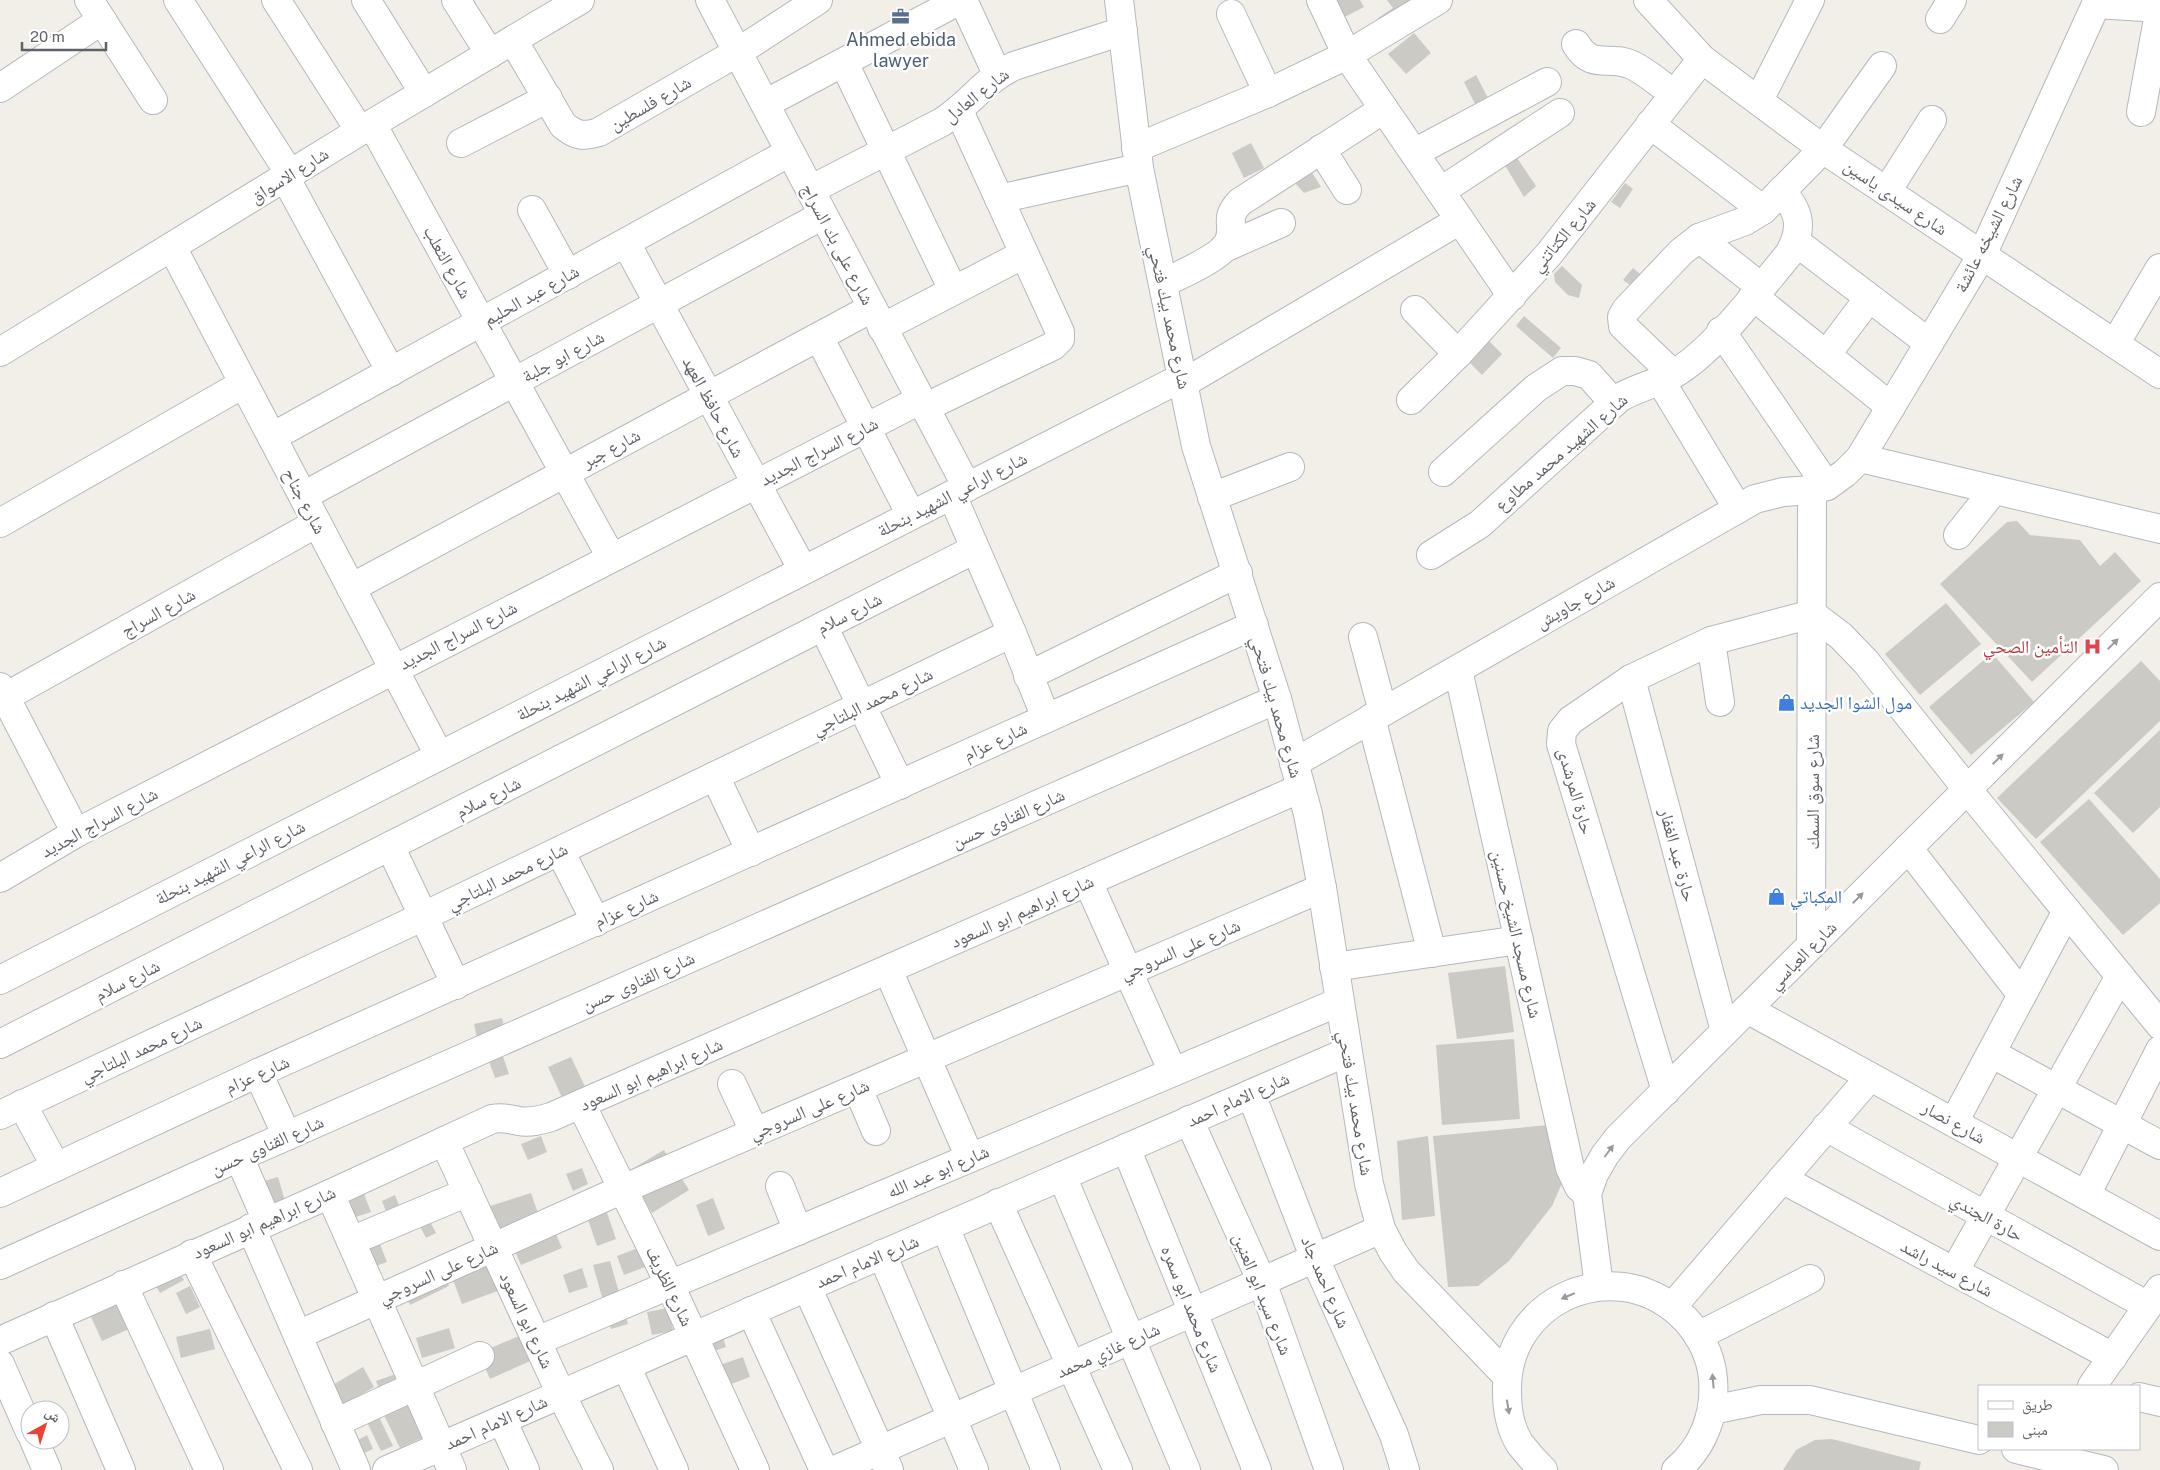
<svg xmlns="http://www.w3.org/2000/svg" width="2160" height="1470" font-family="'Public Sans','Noto Naskh Arabic',sans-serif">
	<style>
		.building { fill: #cccac5 }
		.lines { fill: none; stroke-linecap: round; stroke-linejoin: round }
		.minor-casing { stroke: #b5b8bc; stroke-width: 30 }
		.minor { stroke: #fff; stroke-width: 28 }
		.oneway { fill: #979a9d }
		.labels { text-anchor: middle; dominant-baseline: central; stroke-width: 5; stroke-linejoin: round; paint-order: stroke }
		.service-label { font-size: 18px; fill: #4e5e75; stroke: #fff }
		.street-label { font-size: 18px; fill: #5f6368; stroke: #fff }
		.health-label { font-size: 18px; fill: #be3a42; stroke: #fff; text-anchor: end }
		.shop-label { font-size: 18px; fill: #366cbe; stroke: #fff; text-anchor: start }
	</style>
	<rect width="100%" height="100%" fill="#f1efe8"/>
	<g class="building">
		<polygon points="1331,0 1360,0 1364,7 1341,19"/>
		<polygon points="1387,0 1409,0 1415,8 1385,28 1378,18 1393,8"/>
		<polygon points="1414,33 1431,53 1406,74 1388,54"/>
		<polygon points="1476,75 1489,100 1476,106 1464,82"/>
		<polygon points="1251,143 1264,168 1244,178 1232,153"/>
		<polygon points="1511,149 1536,186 1524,197 1500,157"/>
		<polygon points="1306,163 1321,187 1304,193 1288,175"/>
		<polygon points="1625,183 1633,189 1620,208 1611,202"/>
		<polygon points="1562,266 1582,285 1579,298 1568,295 1555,282 1554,274"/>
		<polygon points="1633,268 1645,278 1636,289 1623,280"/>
		<polygon points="1524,316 1561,348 1553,358 1516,326"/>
		<polygon points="1488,340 1502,354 1482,375 1468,361"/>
		<polygon points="2017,521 2030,535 2080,540 2100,566 2115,552 2141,581 2032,682 1940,584 2007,522"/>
		<polygon points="1946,603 1981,644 1920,695 1885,654"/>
		<polygon points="1992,653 2034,702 1971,755 1929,707"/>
		<polygon points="2141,661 2160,681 2160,721 2036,839 1997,798"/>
		<polygon points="2160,730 2160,807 2133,833 2094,793"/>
		<polygon points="2089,799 2160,879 2160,903 2123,935 2040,842"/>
		<polygon points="1505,966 1514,1032 1457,1039 1448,973"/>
		<polygon points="502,1018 507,1040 479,1046 474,1024"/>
		<polygon points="1514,1039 1520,1119 1442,1125 1436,1045"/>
		<polygon points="499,1045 509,1074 495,1078 485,1050"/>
		<polygon points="571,1057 588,1093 565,1104 548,1067"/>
		<polygon points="1559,1124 1566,1174 1552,1206 1509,1261 1478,1286 1448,1287 1433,1136"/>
		<polygon points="541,1136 547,1152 528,1160 521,1144"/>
		<polygon points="1428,1136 1435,1216 1402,1220 1397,1141"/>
		<polygon points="664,1150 689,1190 652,1213 627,1172"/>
		<polygon points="582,1168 588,1184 573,1191 566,1174"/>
		<polygon points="357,1176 371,1212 353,1218 339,1183"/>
		<polygon points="278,1177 287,1208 264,1215 254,1184"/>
		<polygon points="531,1193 542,1225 501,1238 490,1206"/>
		<polygon points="395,1195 400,1208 387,1214 382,1201"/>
		<polygon points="713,1198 725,1229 708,1236 696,1205"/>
		<polygon points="605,1207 616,1239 597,1246 586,1214"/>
		<polygon points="427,1216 436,1233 426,1238 417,1221"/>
		<polygon points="552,1225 562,1248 521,1265 511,1242"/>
		<polygon points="374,1229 387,1262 373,1267 361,1234"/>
		<polygon points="638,1248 645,1267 624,1275 617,1256"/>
		<polygon points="503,1258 514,1285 462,1304 452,1277"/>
		<polygon points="610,1261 628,1324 611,1329 593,1265"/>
		<polygon points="177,1268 184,1280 160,1293 153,1281"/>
		<polygon points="582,1268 588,1287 569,1293 563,1275"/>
		<polygon points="442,1272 449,1286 410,1305 403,1291"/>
		<polygon points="190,1286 200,1307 186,1314 176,1293"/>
		<polygon points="113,1294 129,1329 102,1341 86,1306"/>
		<polygon points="668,1308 673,1331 652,1335 647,1312"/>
		<polygon points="449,1328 455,1348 422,1358 416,1338"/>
		<polygon points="720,1328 726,1347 700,1356"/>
		<polygon points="210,1329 215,1349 181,1358 176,1337"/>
		<polygon points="519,1336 530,1361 490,1379 479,1353"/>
		<polygon points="743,1357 750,1377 715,1390 708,1369"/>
		<polygon points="363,1367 374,1387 342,1406 331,1386"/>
		<polygon points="401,1372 405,1383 380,1391 376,1381"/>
		<polygon points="410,1399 428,1435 400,1448 383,1413"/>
		<polygon points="379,1417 393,1446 381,1451 367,1422"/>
		<polygon points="367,1435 373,1449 364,1453 358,1440"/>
		<polygon points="1832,1439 1921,1462 1919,1470 1783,1470 1796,1450 1815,1440"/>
	</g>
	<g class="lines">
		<defs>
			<g id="minor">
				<polyline points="89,0 153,100"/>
				<polyline points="178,0 290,174"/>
				<polyline points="276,0 360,131"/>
				<polyline points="366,0 424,93"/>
				<polyline points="456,0 490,54"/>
				<polyline points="710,0 967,487"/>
				<polyline points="963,0 997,74"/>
				<polyline points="1119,0 1139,168 1196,446 1277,699 1308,814 1322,888 1369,1184 1381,1229 1393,1252 1406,1271 1506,1375"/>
				<polyline points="1321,0 1347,55 1512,296"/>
				<polyline points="1648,0 1702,59 1823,149 2160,374"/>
				<polyline points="2096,4 2160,8"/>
				<polyline points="1231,14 1268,93"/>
				<polyline points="1940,19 1952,0"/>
				<path d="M513,40l50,85c13,11 20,12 36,7l139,-80 80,-52"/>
				<path d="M1576,44c16,27 33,10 56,21 15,7 29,20 42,29"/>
				<polyline points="844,63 953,290"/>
				<polyline points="0,88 102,20"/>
				<polyline points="1759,100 1810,0"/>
				<polyline points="765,104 960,0"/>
				<polyline points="2141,112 2160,8"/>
				<polyline points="372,124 611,557"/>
				<polyline points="1650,124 1763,210"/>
				<polyline points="461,143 548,98"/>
				<polyline points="1136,148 1268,93 1347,55 1438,0"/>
				<polyline points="1321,149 1347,190"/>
				<polyline points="1414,153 1547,82"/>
				<polyline points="285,177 391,372"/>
				<path d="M810,190l132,-68c27,-17 42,-42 72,-56l109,-35"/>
				<polyline points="1441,191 1560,113"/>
				<polyline points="1887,191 1932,120"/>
				<polyline points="999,199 1139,168"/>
				<polyline points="532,210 568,275"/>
				<polyline points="1699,238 1761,287"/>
				<polyline points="1796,242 1929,343"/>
				<polyline points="626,243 803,570"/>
				<polyline points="172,247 439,755"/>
				<polyline points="1224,248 1281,223"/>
				<path d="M1164,283c15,-8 59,-26 65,-42 7,-17 -6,-21 11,-39l144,-93"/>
				<polyline points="1753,296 1891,407"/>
				<polyline points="1415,310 1458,354"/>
				<polyline points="882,328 1024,254"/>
				<polyline points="1721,331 1827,486"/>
				<polyline points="819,337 911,515"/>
				<polyline points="2115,344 2160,268"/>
				<polyline points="0,352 360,131 580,0"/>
				<polyline points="1826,355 1869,298"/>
				<polyline points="1673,374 1623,326 1622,317 1626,310 1681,252 1699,238 1745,221 1763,210 1823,149 1882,66"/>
				<polyline points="1660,380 1738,509"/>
				<polyline points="1184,383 1460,220"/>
				<polyline points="1411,400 1458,354 1549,254 1702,59"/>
				<polyline points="924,408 1053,346 1060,339 1060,332 959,111"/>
				<polyline points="272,437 790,152"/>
				<polyline points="1860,458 2160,529"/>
				<polyline points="1443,472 1536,388 1562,371 1575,371 1589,375 1614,403"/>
				<polyline points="952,495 1012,633 1046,718"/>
				<polyline points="303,496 823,215"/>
				<polyline points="1212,497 1290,467"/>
				<polyline points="0,523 243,384"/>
				<polyline points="1958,535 1994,490"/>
				<path d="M1431,555l49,-31 139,-126c17,-10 36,-14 53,-23 41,-23 86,-84 117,-121 14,-25 12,-42 -8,-63"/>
				<polyline points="351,588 872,308"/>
				<polyline points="823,626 900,785"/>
				<polyline points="1363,637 1383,712"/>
				<polyline points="1711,641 1720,702"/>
				<polyline points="1458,670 1570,1168 1579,1187 1587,1194"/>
				<polyline points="1028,676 1238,573"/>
				<polyline points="1631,679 1725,1031"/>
				<polyline points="0,687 76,833"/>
				<polyline points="0,700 317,523"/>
				<polyline points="1371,718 1432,953"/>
				<polyline points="1294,763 1755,499 1783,492 1812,490 1827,486 1845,473 1860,458 1982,255 2098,0"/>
				<polyline points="715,776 751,852"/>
				<polyline points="390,846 456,985"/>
				<polyline points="1908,848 2022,995"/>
				<polyline points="560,851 596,922"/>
				<polyline points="0,878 76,833 920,400"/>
				<polyline points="1088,882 1173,1072"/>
				<polyline points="1811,945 1812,490"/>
				<polyline points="1334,967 1519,940"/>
				<polyline points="888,970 970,1158"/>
				<polyline points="0,980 1183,377"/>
				<polyline points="1747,1009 2160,1236"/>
				<polyline points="0,1044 975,549"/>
				<polyline points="1991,1053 2160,1145"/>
				<polyline points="258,1073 287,1136"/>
				<polyline points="732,1084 755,1133"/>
				<polyline points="858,1089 876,1131"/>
				<polyline points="1666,1091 1561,744 1562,731 1571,720 1631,679 1711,641 1812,614 1841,636 1866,662 1967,789 2160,1025"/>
				<polyline points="1251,1094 1315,1259 1394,1435 1405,1470"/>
				<polyline points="22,1104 56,1167"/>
				<polyline points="581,1104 670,1285 755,1470"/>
				<polyline points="0,1115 424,916 1012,633"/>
				<polyline points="1189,1120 1262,1282 1329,1470"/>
				<polyline points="1954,1122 2067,911"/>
				<polyline points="1826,1127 2148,1306"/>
				<polyline points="444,1141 561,1394 599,1470"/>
				<polyline points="1126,1148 1257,1470"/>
				<polyline points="239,1157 267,1221"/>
				<polyline points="1062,1176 1186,1470"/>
				<polyline points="1782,1179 2113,1357"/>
				<polyline points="780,1186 798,1231"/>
				<polyline points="0,1193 258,1073 1254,625"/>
				<polyline points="330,1194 452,1470"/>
				<polyline points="2086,1195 2160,1050"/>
				<polyline points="998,1203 1118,1470"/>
				<polyline points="945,1227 1046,1470"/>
				<polyline points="251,1228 356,1470"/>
				<polyline points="351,1241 468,1192"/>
				<polyline points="192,1254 298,1470"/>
				<polyline points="882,1254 974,1470"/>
				<polyline points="0,1265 239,1157 1277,699"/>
				<polyline points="1954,1272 2120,976"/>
				<polyline points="123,1285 209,1470"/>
				<polyline points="1599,1286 1587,1194 1594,1174 1605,1155 1618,1138 2160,597"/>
				<polyline points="807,1287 889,1470"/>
				<polyline points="1672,1307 1870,1077"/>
				<polyline points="751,1311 824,1470"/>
				<polyline points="54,1316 121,1470"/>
				<polyline points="298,1335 623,1189 1322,888"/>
				<polyline points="1698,1336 1810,1279"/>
				<path d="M0,1341l330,-147 162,-75c10,-2 17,0 27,2 11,2 22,-1 32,-4l750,-329"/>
				<polyline points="537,1341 1339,1002"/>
				<polyline points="0,1364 30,1432"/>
				<polyline points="626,1366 674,1470"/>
				<polyline points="2092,1386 2160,1289"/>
				<polyline points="2139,1397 2160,1402"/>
				<polyline points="1712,1410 1761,1400 1810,1400 1979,1440"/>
				<polyline points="502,1420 525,1470"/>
				<polyline points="335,1423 480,1356"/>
				<polyline points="34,1440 47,1470"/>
				<polyline points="2016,1449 2104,1470"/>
				<polyline points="387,1470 1347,1052"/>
				<polyline points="835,1470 1381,1229"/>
				<path d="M1543,1470c-8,-8 -16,-17 -23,-26 -9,-14 -13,-34 -13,-51 -3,-91 103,-141 172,-80 19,17 32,41 34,66 3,35 -10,69 -37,91"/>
			</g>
		</defs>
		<use href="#minor" class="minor-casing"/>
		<use href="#minor" class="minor"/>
	</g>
	<defs><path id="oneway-solid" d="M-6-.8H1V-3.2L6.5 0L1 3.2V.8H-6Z" transform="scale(1.25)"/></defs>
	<g class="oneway">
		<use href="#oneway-solid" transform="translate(2113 644) rotate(-45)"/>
		<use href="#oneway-solid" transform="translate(1998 759) rotate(-45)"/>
		<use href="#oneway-solid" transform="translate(1858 898) rotate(-45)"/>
		<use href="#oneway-solid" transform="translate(1609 1151) rotate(-53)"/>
		<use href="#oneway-solid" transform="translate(1568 1296) rotate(157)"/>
		<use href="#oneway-solid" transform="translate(1713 1381) rotate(-95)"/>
		<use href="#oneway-solid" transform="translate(1508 1407) rotate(81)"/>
	</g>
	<defs>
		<symbol id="office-bare" viewBox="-9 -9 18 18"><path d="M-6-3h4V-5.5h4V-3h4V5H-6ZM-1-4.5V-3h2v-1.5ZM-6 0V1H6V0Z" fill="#5c6f8a" stroke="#fff" stroke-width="2.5" paint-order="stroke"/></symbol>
		<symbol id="hospital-bare" viewBox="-9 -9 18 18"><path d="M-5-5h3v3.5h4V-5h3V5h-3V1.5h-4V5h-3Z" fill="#e0444e" stroke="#fff" stroke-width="2.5" paint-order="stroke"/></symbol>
		<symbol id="shop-bare" viewBox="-9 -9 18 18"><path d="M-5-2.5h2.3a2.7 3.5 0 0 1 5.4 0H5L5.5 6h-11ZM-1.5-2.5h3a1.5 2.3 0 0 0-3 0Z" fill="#3f7fe0" stroke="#fff" stroke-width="2.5" paint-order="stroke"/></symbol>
	</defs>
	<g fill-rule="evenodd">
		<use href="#office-bare" x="888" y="4" width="25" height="25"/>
		<use href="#hospital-bare" x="2080" y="634" width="25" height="25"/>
		<use href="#shop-bare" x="1774" y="690" width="25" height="25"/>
		<use href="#shop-bare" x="1764" y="884" width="25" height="25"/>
	</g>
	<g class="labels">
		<g class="service-label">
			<text x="901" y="39">Ahmed ebida<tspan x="901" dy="21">lawyer</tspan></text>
		</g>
		<g class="street-label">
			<text transform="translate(976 95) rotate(-38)">شارع العادل</text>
			<text transform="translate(650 103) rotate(-30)">شارع فلسطين</text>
			<text transform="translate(289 175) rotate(-32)">شارع الاسواق</text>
			<text transform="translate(1896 197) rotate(34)">شارع سيدى ياسين</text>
			<text transform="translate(1988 234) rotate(-63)">شارع الشيخه عائشة</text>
			<text transform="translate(1563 235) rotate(-50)">شارع الكتاتني</text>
			<text transform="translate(838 244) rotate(62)">شارع على بك السراج</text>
			<text transform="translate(448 262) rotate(61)">شارع الثعلب</text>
			<text transform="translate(531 295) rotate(-29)">شارع عبد الحليم</text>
			<text transform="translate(1170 317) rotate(78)">شارع محمد بيك فتحي</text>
			<text transform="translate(563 356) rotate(-28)">شارع ابو جلبة</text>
			<text transform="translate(714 407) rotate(62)">شارع حافظ العهد</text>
			<text transform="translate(611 448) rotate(-28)">شارع جبر</text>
			<text transform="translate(819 451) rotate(-27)">شارع السراج الجديد</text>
			<text transform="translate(1561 452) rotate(-41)">شارع الشهيد محمد مطاوع</text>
			<text transform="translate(952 494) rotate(-27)">شارع الراعي الشهيد بنحلة</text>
			<text transform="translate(305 501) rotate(62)">شارع جناح</text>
			<text transform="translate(1575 602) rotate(-30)">شارع جاويش</text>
			<text transform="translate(158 612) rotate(-29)">شارع السراج</text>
			<text transform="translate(849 613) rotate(-27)">شارع سلام</text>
			<text transform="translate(458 635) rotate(-27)">شارع السراج الجديد</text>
			<text transform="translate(591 678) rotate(-27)">شارع الراعي الشهيد بنحلة</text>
			<text transform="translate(872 701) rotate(-26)">شارع محمد البلتاجي</text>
			<text transform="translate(1277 707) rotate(74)">شارع محمد بيك فتحي</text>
			<text transform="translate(995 741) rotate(-25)">شارع عزام</text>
			<text transform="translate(1576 791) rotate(74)">حارة المرشدى</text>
			<text transform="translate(1812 792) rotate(-90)">شارع سوق السمك</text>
			<text transform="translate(488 797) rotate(-27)">شارع سلام</text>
			<text transform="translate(1008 818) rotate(-24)">شارع القناوى حسن</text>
			<text transform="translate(99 822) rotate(-28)">شارع السراج الجديد</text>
			<text transform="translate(1678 855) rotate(75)">حارة عبد الغفار</text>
			<text transform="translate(230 862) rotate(-27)">شارع الراعي الشهيد بنحلة</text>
			<text transform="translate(507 876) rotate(-26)">شارع محمد البلتاجي</text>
			<text transform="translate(626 908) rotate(-24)">شارع عزام</text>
			<text transform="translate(1022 911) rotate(-24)">شارع ابراهيم ابو السعود</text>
			<text transform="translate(1517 934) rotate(77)">شارع مسجد الشيخ حسنين</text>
			<text transform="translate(1180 949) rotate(-23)">شارع على السروجي</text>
			<text transform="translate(1802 955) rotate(-45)">شارع العباسي</text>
			<text transform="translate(127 980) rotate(-27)">شارع سلام</text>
			<text transform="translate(638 981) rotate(-24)">شارع القناوى حسن</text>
			<text transform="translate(141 1049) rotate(-25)">شارع محمد البلتاجي</text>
			<text transform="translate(257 1074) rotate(-24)">شارع عزام</text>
			<text transform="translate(651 1074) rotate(-24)">شارع ابراهيم ابو السعود</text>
			<text transform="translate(1238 1099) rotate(-24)">شارع الامام احمد</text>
			<text transform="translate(1356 1103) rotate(81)">شارع محمد بيك فتحي</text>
			<text transform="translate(809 1109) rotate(-23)">شارع على السروجي</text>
			<text transform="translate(1954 1122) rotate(29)">شارع نصار</text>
			<text transform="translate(267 1145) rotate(-24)">شارع القناوى حسن</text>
			<text transform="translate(938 1171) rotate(-23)">شارع ابو عبد الله</text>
			<text transform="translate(1987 1217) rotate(29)">حارة الجندي</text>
			<text transform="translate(264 1222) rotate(-24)">شارع ابراهيم ابو السعود</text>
			<text transform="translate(867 1261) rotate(-23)">شارع الامام احمد</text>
			<text transform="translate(1947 1268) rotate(28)">شارع سيد راشد</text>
			<text transform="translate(438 1272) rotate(-24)">شارع على السروجي</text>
			<text transform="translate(1326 1282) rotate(67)">شارع احمد جاد</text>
			<text transform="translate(670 1286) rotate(64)">شارع الظريف</text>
			<text transform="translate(1263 1294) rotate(68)">شارع سيد ابو العنين</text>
			<text transform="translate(1192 1309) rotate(68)">شارع محمد ابو سمره</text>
			<text transform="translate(527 1320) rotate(65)">شارع ابو السعود</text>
			<text transform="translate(1108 1350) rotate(-24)">شارع غازي محمد</text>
			<text transform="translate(496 1422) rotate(-24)">شارع الامام احمد</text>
		</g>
		<g class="health-label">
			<text x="2078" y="646">التأمين الصحي</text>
		</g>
		<g class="shop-label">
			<text x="1800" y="702">مول الشوا الجديد</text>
			<text x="1790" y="896">المكباتي</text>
		</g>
	</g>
	<rect x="1978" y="1385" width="162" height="65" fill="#ffffff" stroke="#bfc1c3"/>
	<rect x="1988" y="1401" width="25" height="8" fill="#ffffff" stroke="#bfc1c3"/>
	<text x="2022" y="1410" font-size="15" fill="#5f6368">طريق</text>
	<rect x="1988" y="1422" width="25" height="15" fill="#cccac5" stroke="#bfc1c3"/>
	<text x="2022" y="1435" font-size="15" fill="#5f6368">مبنى</text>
	<g transform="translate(45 1425) rotate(39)"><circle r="24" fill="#ffffff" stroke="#bfc1c3"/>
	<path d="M0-4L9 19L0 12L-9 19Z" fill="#ea4335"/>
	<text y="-8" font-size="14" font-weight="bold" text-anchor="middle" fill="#5f6368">ش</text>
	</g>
	<path d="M22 42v8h84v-8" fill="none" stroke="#5f6368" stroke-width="2.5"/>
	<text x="30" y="42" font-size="15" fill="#5f6368" stroke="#ffffff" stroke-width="4" paint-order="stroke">20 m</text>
</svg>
